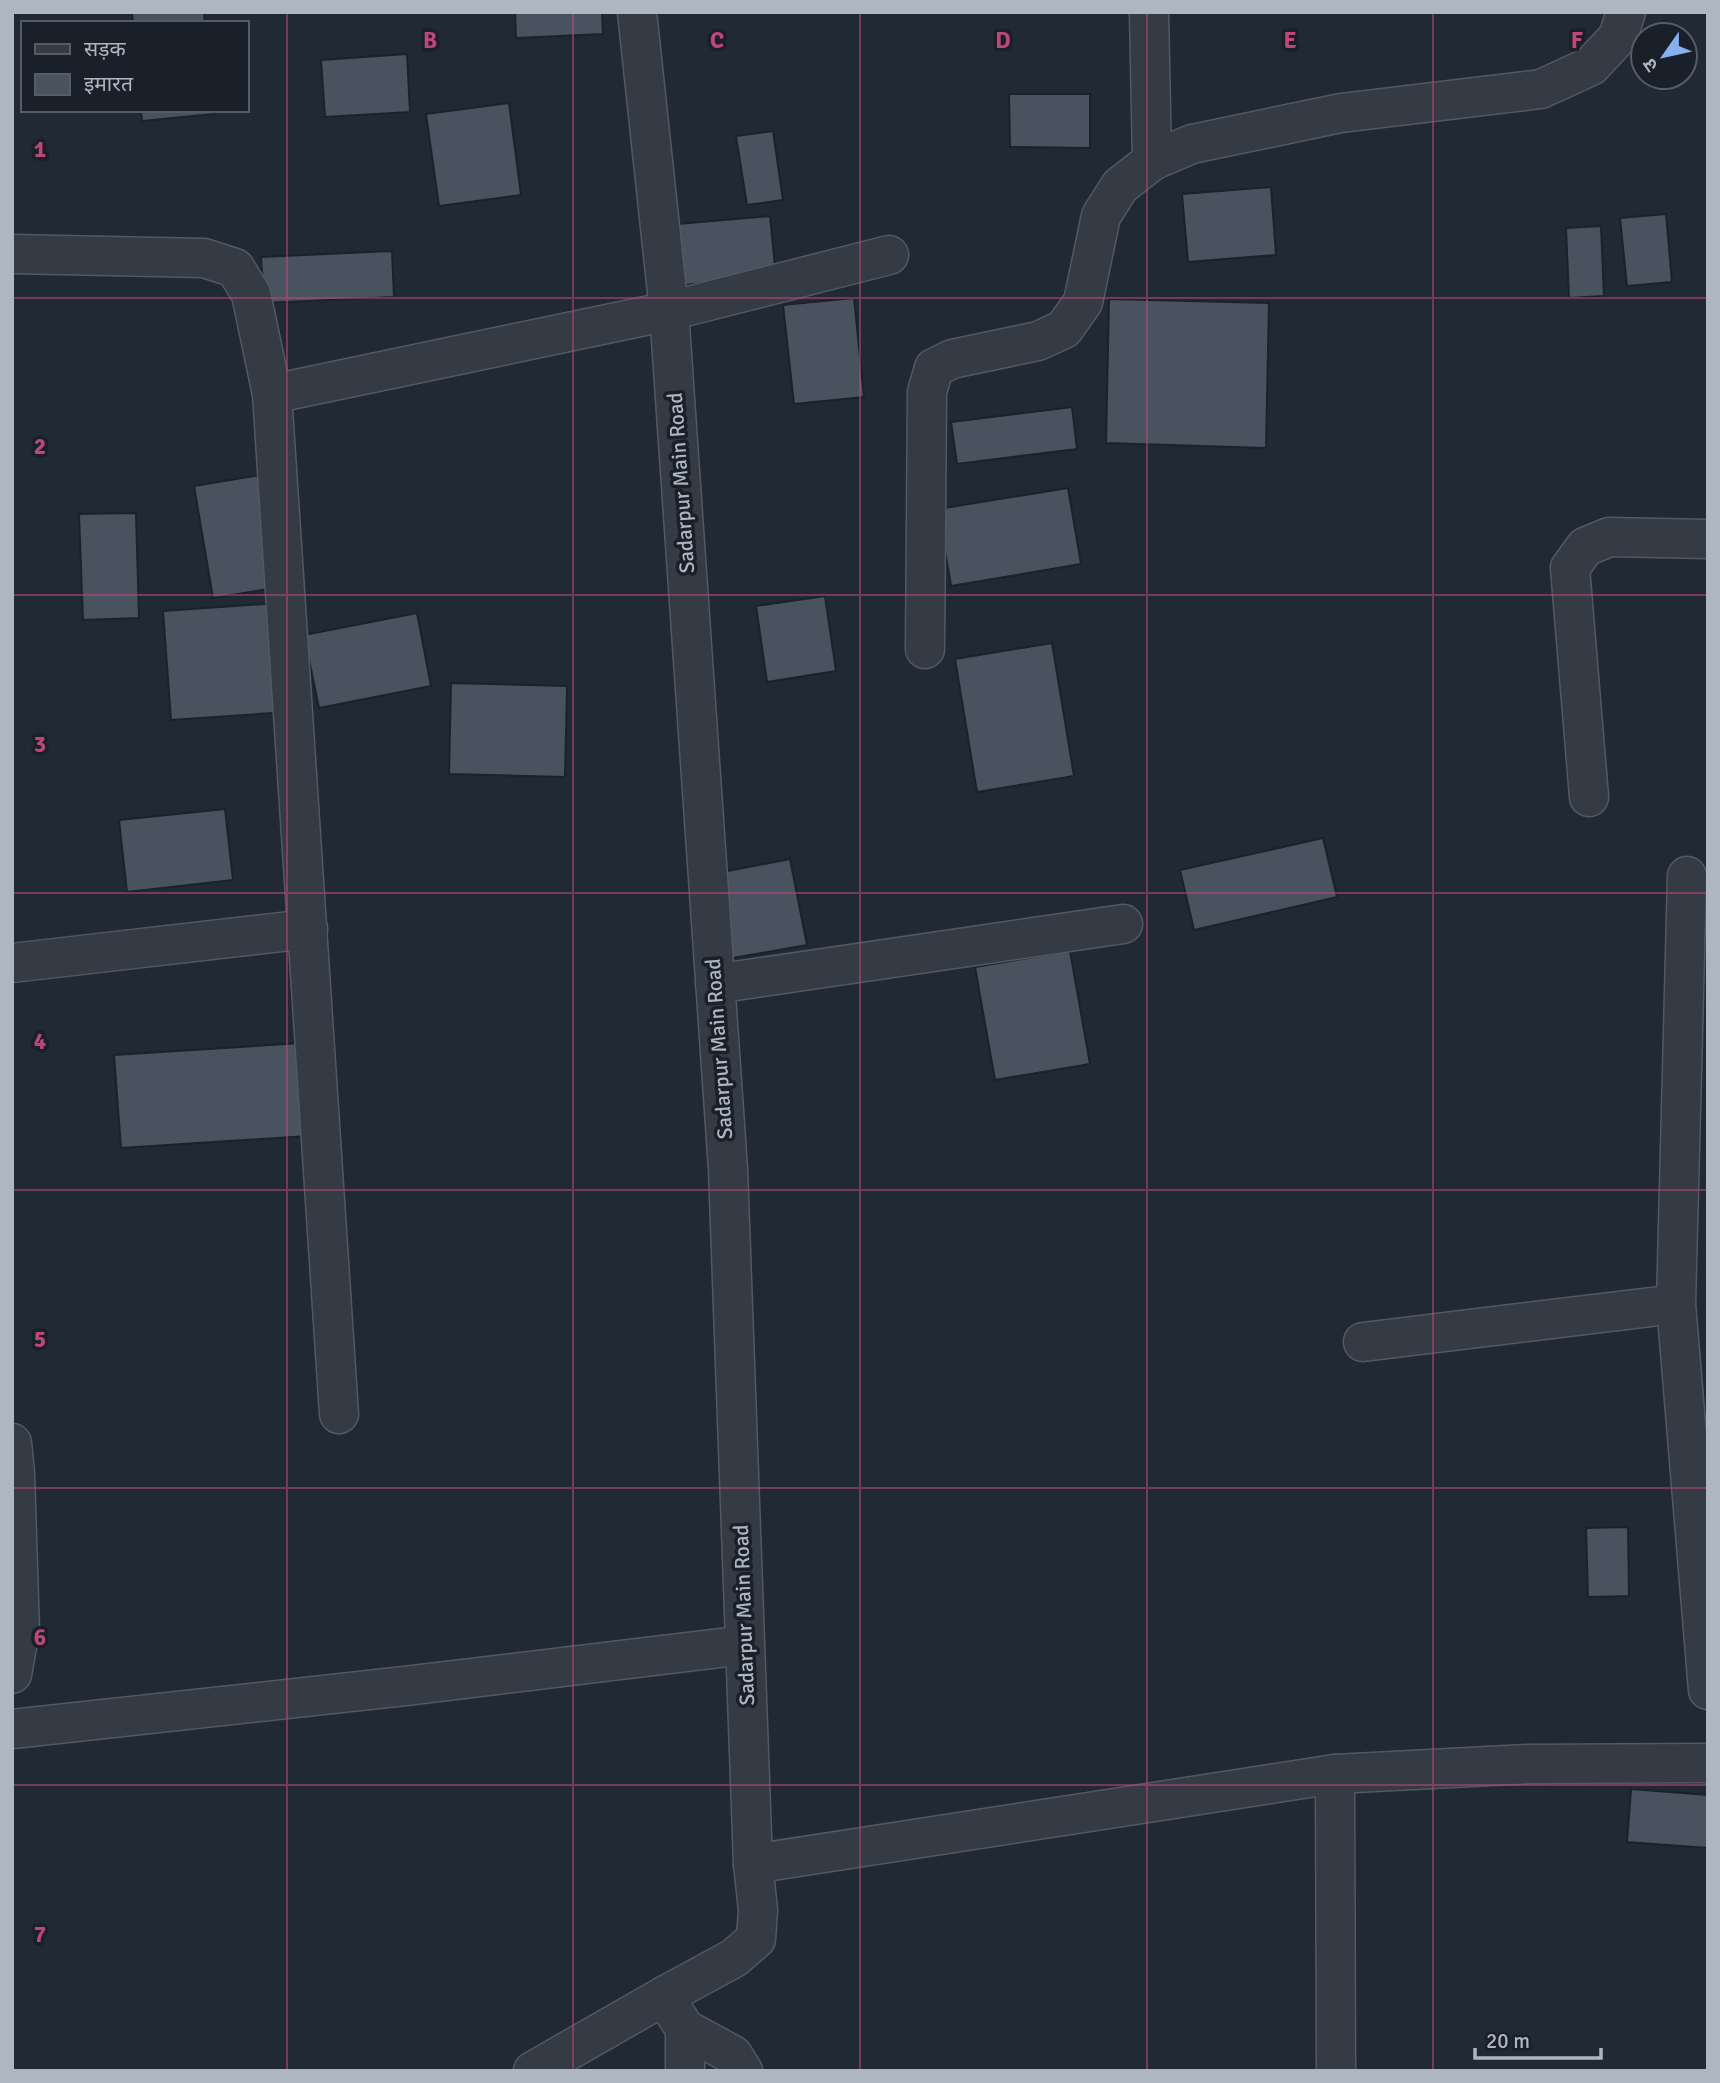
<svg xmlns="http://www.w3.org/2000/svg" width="1720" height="2083" font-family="Signika,'Noto Sans Devanagari',sans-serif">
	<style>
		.building { fill: #49535f; stroke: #1b222b; stroke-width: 2 }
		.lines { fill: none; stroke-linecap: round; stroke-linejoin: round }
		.minor-casing { stroke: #515962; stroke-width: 41 }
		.minor { stroke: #343b44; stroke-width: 38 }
		.grid { fill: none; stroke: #bc477a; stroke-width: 2; stroke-opacity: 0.55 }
		.labels { text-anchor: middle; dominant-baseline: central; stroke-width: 7; stroke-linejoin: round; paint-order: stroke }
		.street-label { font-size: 21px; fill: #aeb6c1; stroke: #192029 }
		.grid-label { font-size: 23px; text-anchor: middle; font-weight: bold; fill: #bc477a; stroke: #192029; stroke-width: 7; stroke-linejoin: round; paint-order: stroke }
	</style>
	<rect width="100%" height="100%" fill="#212934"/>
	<g class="building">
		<polygon points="132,12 204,12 205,23 133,23"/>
		<polygon points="515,12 602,12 603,34 516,38"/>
		<polygon points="407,54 410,112 325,117 321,60"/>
		<polygon points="1009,94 1090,94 1090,148 1010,147"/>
		<polygon points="509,103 521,195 439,206 426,114"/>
		<polygon points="141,110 213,110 214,114 142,121"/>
		<polygon points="773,131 783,200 747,205 736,136"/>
		<polygon points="1271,187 1276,255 1188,262 1182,194"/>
		<polygon points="1666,214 1672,282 1627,286 1620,218"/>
		<polygon points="770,216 776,276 684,285 678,224"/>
		<polygon points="1601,226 1604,296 1569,298 1566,228"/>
		<polygon points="392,251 394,297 264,303 261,257"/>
		<polygon points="854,298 864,397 794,404 783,305"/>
		<polygon points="1109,299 1269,303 1266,448 1106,443"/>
		<polygon points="1072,407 1077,449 957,464 951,422"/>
		<polygon points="261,475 280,587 213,598 194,486"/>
		<polygon points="1068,488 1081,564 951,586 938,509"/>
		<polygon points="136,513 139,618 83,620 79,514"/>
		<polygon points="825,596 836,671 767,682 756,606"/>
		<polygon points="279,603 287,712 171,720 163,611"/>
		<polygon points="417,613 431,686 319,708 304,635"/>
		<polygon points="1052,643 1074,776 977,792 955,659"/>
		<polygon points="451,683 567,686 565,777 449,774"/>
		<polygon points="225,809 233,880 127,892 119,820"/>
		<polygon points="1323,838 1337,897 1194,930 1180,870"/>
		<polygon points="790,859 807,945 733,958 717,873"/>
		<polygon points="1070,951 1090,1064 995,1080 975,967"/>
		<polygon points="301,1043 308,1136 121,1148 114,1055"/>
		<polygon points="1628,1527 1629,1596 1588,1597 1586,1528"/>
		<polygon points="1631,1789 1708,1795 1708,1848 1627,1842"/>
	</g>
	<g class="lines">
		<defs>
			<g id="minor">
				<polyline points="1149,12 1152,161"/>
				<polyline points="12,254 204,258 235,268 251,294 272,394 339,1414"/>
				<polyline points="272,394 669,311 889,255"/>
				<polyline points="925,649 927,392 934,368 952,359 1038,341 1064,329 1083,302 1101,216 1120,186 1152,161 1192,144 1341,113 1541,89 1591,66 1618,37 1626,12"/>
				<polyline points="1589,797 1570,568 1585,547 1609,537 1708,539"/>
				<polyline points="1687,876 1676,1304 1708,1690"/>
				<polyline points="12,963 308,929"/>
				<polyline points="715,984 1123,924"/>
				<polyline points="1363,1342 1676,1304"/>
				<polyline points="12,1443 15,1473 20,1630 12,1674"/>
				<polyline points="12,1729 405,1686 745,1645"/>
				<polyline points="1335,1774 1336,2071"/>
				<polyline points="753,1864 1335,1774 1528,1764 1708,1763"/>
				<polyline points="664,1996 685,2029 733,2055 743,2071"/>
				<polyline points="685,2029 685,2071"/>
				<polyline points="533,2071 664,1996 734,1958 756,1939 758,1910 753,1864 728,1169 669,311 637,12"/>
			</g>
		</defs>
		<use href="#minor" class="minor-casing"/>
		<use href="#minor" class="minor"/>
	</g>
	<path class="grid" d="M287,12v2059M573,12v2059M860,12v2059M1147,12v2059M1433,12v2059M12,298h1696M12,595h1696M12,893h1696M12,1190h1696M12,1488h1696M12,1785h1696"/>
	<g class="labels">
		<g class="street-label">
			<text transform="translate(681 483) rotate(-94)">Sadarpur Main Road</text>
			<text transform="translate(719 1049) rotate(-94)">Sadarpur Main Road</text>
			<text transform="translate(744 1615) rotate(-92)">Sadarpur Main Road</text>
		</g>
	</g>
	<g class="grid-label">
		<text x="430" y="48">B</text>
		<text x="717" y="48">C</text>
		<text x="1003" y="48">D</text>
		<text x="1290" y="48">E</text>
		<text x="1577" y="48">F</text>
		<text x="40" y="157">1</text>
		<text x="40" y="454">2</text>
		<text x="40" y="752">3</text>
		<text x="40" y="1049">4</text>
		<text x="40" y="1347">5</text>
		<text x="40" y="1645">6</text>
		<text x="40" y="1942">7</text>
	</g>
	<rect width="1720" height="2083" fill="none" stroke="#aeb6c1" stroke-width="28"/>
	<rect x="21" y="21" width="228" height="91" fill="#192029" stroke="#555c66" stroke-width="2"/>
	<rect x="35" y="44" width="35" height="10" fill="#343b44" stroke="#555c66" stroke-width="2"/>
	<text x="84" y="56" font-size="21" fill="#aeb6c1">सड़क</text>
	<rect x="35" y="74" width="35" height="21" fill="#49535f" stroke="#555c66" stroke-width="2"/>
	<text x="84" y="91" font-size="21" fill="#aeb6c1">इमारत</text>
	<g transform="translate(1664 56) rotate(236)"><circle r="33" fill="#192029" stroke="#555c66" stroke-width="2"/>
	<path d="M0-5L12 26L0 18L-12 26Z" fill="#86b0ee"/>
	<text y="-10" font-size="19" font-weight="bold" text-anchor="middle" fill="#aeb6c1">उ</text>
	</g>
	<path d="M1475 2048v10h126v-10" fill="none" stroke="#aeb6c1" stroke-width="3.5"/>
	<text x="1486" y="2048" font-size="21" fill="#aeb6c1" stroke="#192029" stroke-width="5" paint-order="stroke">20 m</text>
</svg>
